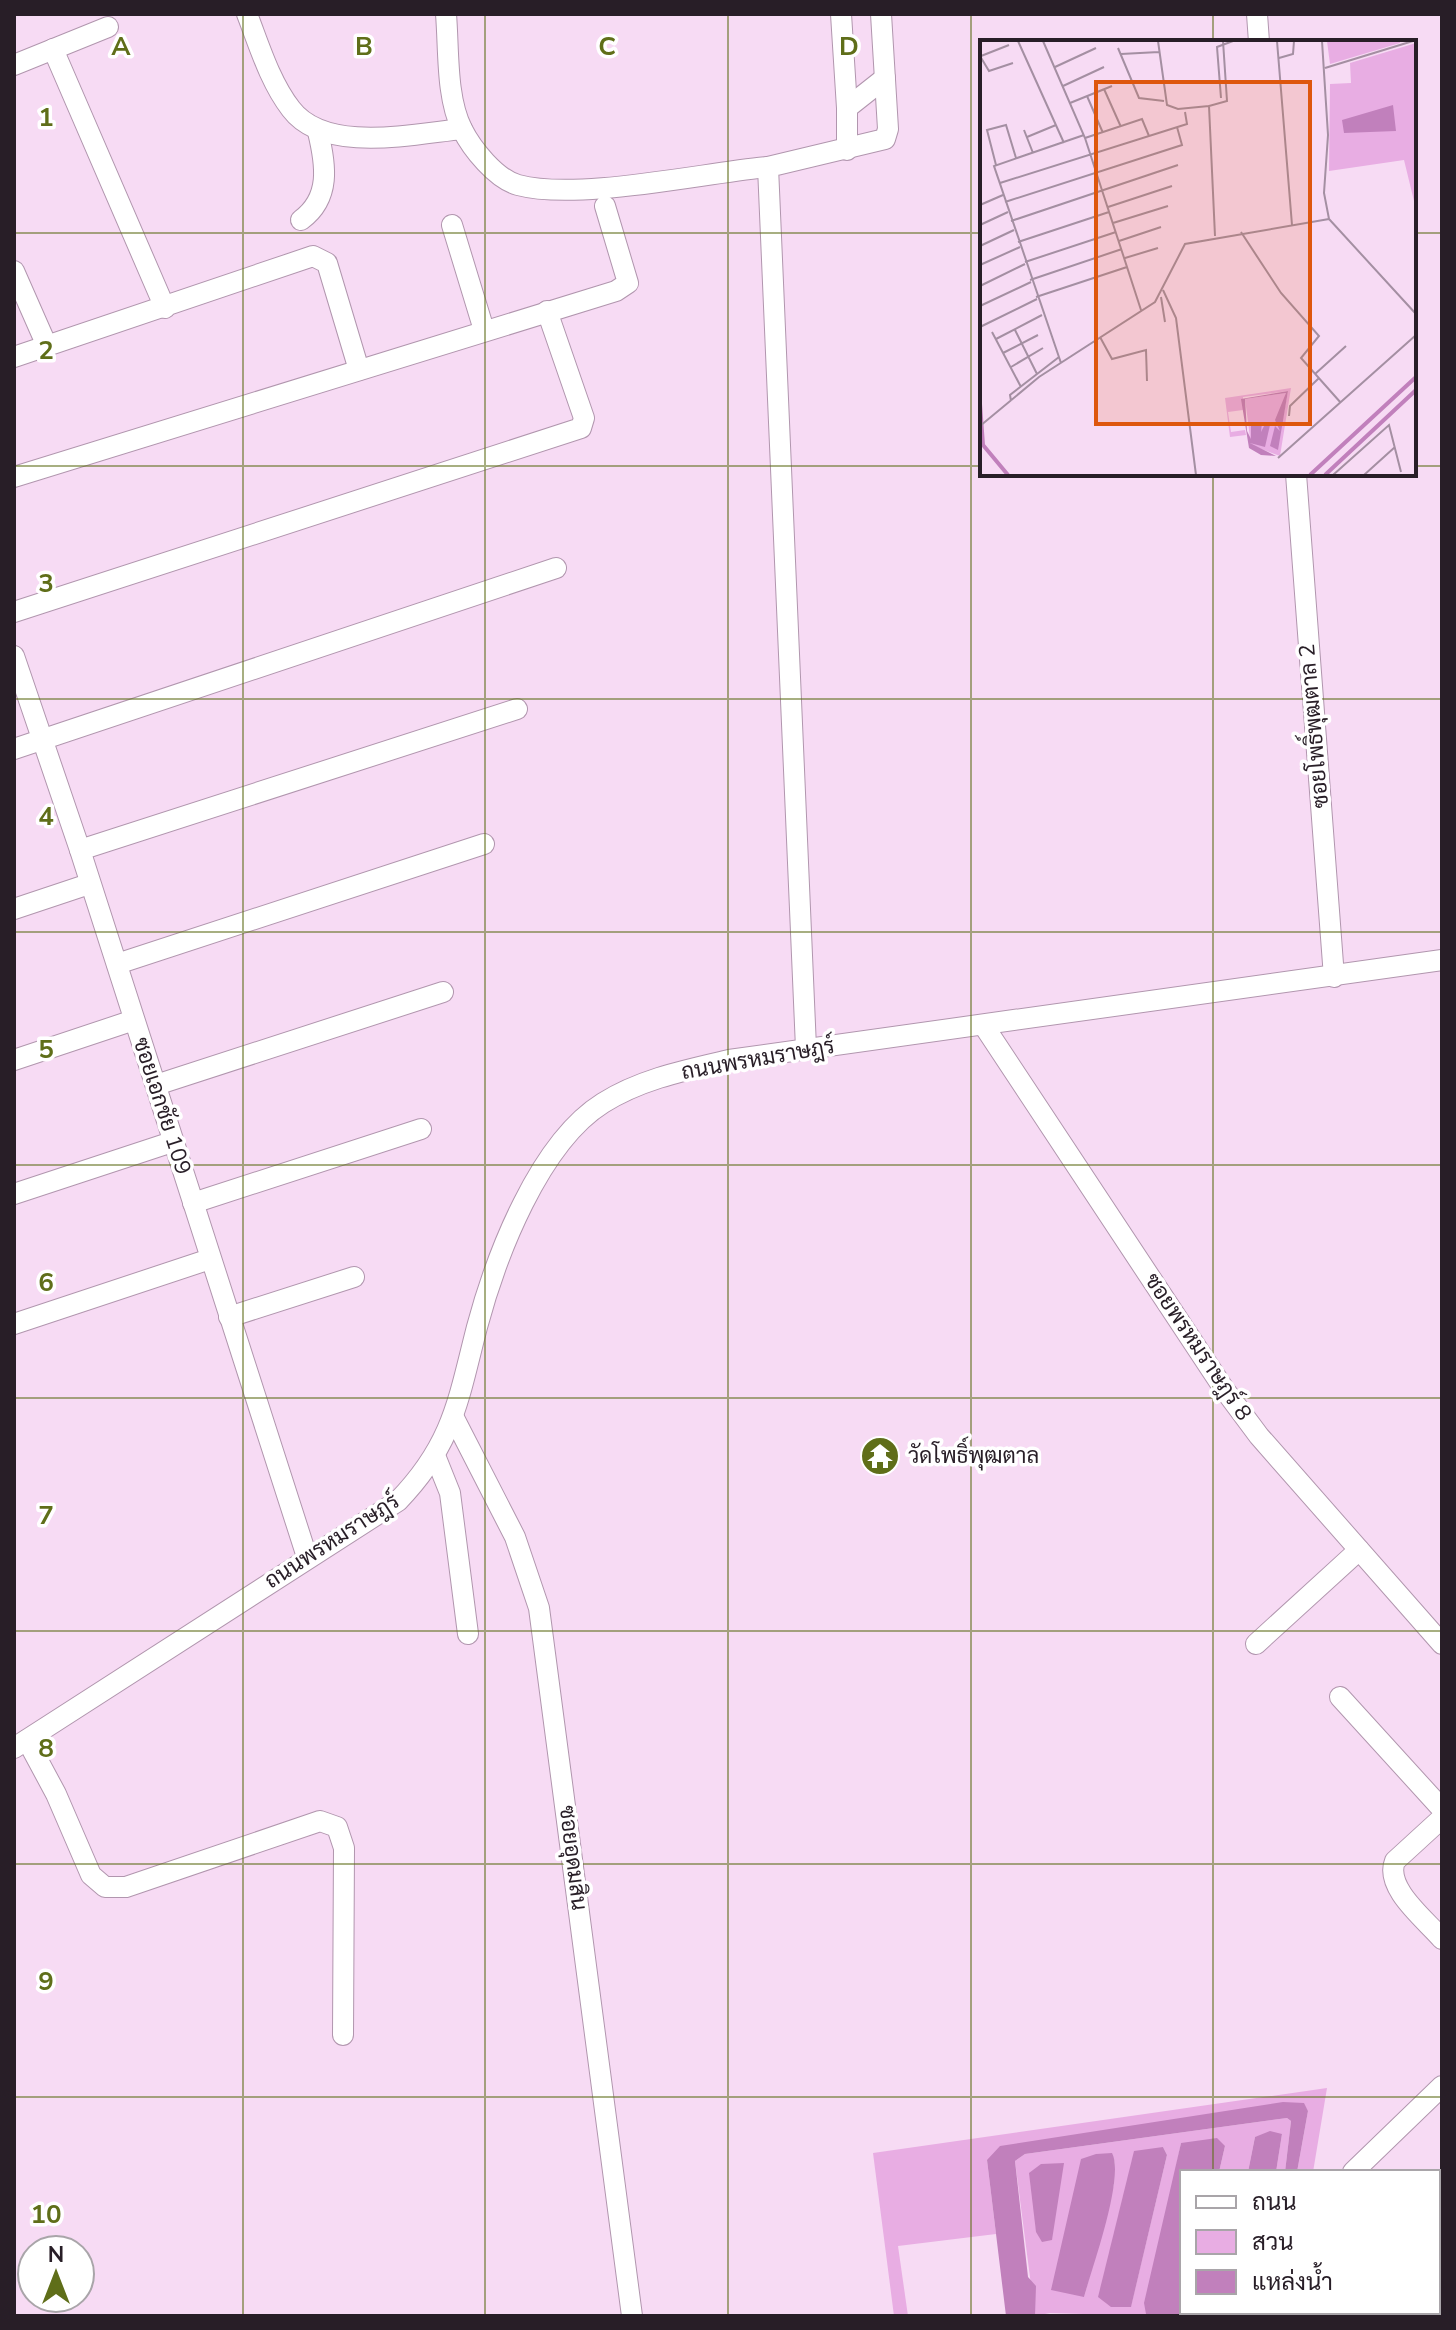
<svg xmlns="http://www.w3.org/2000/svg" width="1456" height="2330" font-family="'Nunito Sans',Sarabun,sans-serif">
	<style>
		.green { fill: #e8ade3; fill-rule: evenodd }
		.water { fill: #c180bc }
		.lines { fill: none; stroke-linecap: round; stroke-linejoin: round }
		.minor-casing { stroke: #b196ae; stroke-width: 22 }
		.minor { stroke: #fff; stroke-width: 20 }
		.grid { fill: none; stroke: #5f6e19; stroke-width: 2; stroke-opacity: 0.55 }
		.labels { text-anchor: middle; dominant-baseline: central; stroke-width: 7; stroke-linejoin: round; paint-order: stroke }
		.street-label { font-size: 22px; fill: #281e27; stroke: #fff }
		.poi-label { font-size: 22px; fill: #281e27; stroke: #fff; text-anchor: start }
		.inset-river { fill: none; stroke: #c180bc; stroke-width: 4 }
		.inset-road { fill: none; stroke: #a48fa2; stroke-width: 2 }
		.view { fill: #de560d; fill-opacity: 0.15; stroke: #de560d; stroke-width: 4 }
		.inset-edge { fill: none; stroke: #281e27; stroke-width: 4 }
		.grid-label { font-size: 26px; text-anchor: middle; font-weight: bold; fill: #5f6e19; stroke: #fff; stroke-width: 7; stroke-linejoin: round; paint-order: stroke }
	</style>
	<rect width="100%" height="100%" fill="#f7dbf4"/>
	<g class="green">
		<polygon points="1327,2088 1313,2172 1297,2172 1308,2111 1303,2103 987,2160 996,2234 898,2246 908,2316 894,2316 873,2153"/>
		<path d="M1287,2118l4,3 -6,51h-9l6,-38 -27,3 -7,35h-29l6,-26 -44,-3 -35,171 5,2 -101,-3 -15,3 -20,-155 10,-7zM1163,2147l4,8 -36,151zM1115,2160l-1,24 -30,113z"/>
	</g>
	<g class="water">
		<polygon points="1283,2102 1304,2103 1308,2111 1297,2172 1285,2172 1291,2121 1287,2118 1025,2154 1015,2161 1028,2277 1036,2286 1035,2316 1006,2316 987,2160 1000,2146"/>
		<polygon points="1270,2131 1282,2134 1276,2172 1248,2172 1255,2137"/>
		<polygon points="1217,2138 1225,2146 1219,2172 1182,2172 1182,2312 1187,2312 1183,2316 1146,2314 1144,2303 1181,2143"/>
		<polygon points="1163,2147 1167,2155 1131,2307 1111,2307 1098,2297 1134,2151"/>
		<path d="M1112,2153c13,24 -20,115 -28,144l-33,-7 30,-131 15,-5z"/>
		<polygon points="1064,2163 1052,2240 1042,2242 1036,2232 1029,2173 1041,2164"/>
	</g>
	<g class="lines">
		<defs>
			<g id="minor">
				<path d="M247,14c12,31 23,68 44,95 34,45 122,25 171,20"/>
				<path d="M446,14c3,36 0,83 16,115 10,20 34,50 56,56 60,16 184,-12 250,-18"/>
				<polyline points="841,14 847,108"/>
				<polyline points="1257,14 1259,42"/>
				<polyline points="53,49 165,308"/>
				<polyline points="14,65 108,27"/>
				<polyline points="847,150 847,108 885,78"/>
				<path d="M301,220c30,-22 25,-55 17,-88"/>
				<polyline points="452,225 484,330"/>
				<polyline points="14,271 47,346"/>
				<polyline points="14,357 313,256 327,263 359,370"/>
				<polyline points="1296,474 1334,977"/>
				<polyline points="14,477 616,291 628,283 605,206"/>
				<polyline points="14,612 581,428 584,418 547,311"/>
				<polyline points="14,656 80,850 307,1557"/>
				<polyline points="14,749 556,568"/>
				<polyline points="80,850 517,709"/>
				<polyline points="14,909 89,884"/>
				<polyline points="117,964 484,844"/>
				<polyline points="984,1026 1224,1389 1259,1436 1442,1644"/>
				<polyline points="806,1048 768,167 885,139 888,129 881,14"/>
				<polyline points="14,1060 134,1020"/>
				<polyline points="156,1085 443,992"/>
				<polyline points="14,1194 172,1142"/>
				<polyline points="193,1203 421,1129"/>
				<polyline points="229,1317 354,1277"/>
				<polyline points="14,1324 210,1259"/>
				<polyline points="454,1418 515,1537 539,1608 632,2316"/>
				<polyline points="436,1458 450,1493 468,1634"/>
				<polyline points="1256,1644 1359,1550"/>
				<polyline points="1340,1697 1442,1809"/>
				<polyline points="27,1740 56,1794 91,1875 105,1887 126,1887 320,1821 337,1827 344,1848 343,2035"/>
				<path d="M14,1748l384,-247c55,-57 60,-100 79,-174 19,-71 62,-184 126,-224 38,-24 83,-33 126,-43l713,-100"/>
				<path d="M1442,1818l-47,43c-11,27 31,59 47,78"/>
				<polyline points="1353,2172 1442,2086"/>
			</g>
		</defs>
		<use href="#minor" class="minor-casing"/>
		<use href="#minor" class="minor"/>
	</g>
	<path class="grid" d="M243,14v2302M485,14v2302M728,14v2302M971,14v2302M1213,14v28M14,233h968M1414,233h28M14,466h968M1414,466h28M1213,474v1698M14,699h1428M14,932h1428M14,1165h1428M14,1398h1428M14,1631h1428M14,1864h1428M14,2097h1428M1213,2312v4"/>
	<defs>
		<symbol id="temple-disc" viewBox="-11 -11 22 22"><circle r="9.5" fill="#5f6e19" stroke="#fff"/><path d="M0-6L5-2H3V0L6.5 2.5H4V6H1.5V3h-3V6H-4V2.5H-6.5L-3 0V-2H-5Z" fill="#fff"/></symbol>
	</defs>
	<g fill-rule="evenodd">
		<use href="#temple-disc" x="858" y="1434" width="44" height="44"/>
	</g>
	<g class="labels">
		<g class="street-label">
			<text transform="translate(1314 726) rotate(-95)">ซอยโพธิ์พุฒตาล 2</text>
			<text transform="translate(758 1059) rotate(-10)">ถนนพรหมราษฎร์</text>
			<text transform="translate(162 1106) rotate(72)">ซอยเอกชัย 109</text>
			<text transform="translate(1198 1347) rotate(56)">ซอยพรหมราษฎร์ 8</text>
			<text transform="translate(332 1541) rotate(-33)">ถนนพรหมราษฎร์</text>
			<text transform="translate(573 1858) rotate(83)">ซอยอุดมสิน</text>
		</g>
		<g class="poi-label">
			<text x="908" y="1456">วัดโพธิ์พุฒตาล</text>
		</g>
	</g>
	<g transform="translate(980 40)">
		<rect width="436" height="436" fill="#f7dbf4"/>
		<path d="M347,1h73v2l-70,21zM436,3v157l-2,1 -10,-41 -75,11 1,-87 21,-1 -1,-20zM311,348l-11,68 -29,-11 -6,-46 41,-6 -9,56 11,-58 -45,6v13l-15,2 3,20 14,-2 1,5 -16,2 -5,-39z" fill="#e8ade3"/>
		<path d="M413,65l3,26 -52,2 -2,-13zM308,351l-10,59 -8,-4 5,-20 5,5 -5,-11 11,-27 -41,6 2,32 4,8v-17l11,1 -1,9 4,-8 5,1 -5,22 -15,-4 26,13 -15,-1 -12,-7 -8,-49z" fill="#c180bc"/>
		<path class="inset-river" d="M0,364l3,41 25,30M330,435l106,-98M345,435l91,-85"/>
		<path class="inset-road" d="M38,1l46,102M63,1l42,97 56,172M178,1l9,64 11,4 31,-3M297,1l15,184M342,1l6,94 -4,58 5,26 87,95M138,8l21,50 25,3M141,14l38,-2M0,16l9,15 24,-8M1,16l28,-11M299,18l14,-4 1,-13M75,27l41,-19M345,28l88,-27M83,46l41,-19M124,49l17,38M107,56l16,37M241,58l-4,-51 16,-6M90,63l42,-17M44,90l9,23M47,97l29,-12M105,98l57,-19 7,17M16,125l-9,-35 19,-5 10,33M20,143l187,-59 -2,-12M25,162l177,-57 -5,-18M0,165l23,-10M128,167l64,-21M31,181l167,-56M133,183l55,-17M0,185l28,-13M261,192l40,61 38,43 -18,22 40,45M235,196l-6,-130 18,-5 -4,-60M139,201l42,-14M38,202l91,-30M0,206l34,-16M145,218l33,-10M45,222l91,-30M0,225l40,-18M50,240l92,-31M0,246l45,-22M183,250l13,28 20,157M56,257l91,-30M181,257l4,25M0,266l51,-24M0,287l57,-28M35,290l22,44M12,292l29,55M120,297l12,22 34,-9 1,31M16,299l46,-24M23,313l35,-18M81,323l-67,-197 90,-31M31,327l32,-19M335,334l31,-28M31,361l-1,-6 49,-38M309,376l1,-10 29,-28M0,386l59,-49 116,-75 30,-58 144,-25M298,418l138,-123M353,435l56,-50 12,47M384,435l31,-28"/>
		<path class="view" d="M116,42h214v342h-214z"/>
		<rect width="436" height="436" class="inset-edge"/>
	</g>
	<g class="grid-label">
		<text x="121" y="55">A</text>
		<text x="364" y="55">B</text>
		<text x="607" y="55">C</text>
		<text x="849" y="55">D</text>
		<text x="46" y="126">1</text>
		<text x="46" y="359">2</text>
		<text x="46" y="592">3</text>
		<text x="46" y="825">4</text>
		<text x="46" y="1058">5</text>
		<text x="46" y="1291">6</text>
		<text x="46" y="1524">7</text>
		<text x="46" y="1757">8</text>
		<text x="46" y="1990">9</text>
		<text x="46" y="2223">10</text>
	</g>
	<rect width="1456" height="2330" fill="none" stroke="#281e27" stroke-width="32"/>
	<rect x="1180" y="2170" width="260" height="144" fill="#ffffff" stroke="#a9a5a9" stroke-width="2"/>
	<rect x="1196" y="2196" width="40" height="12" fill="#ffffff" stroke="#a9a5a9" stroke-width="2"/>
	<text x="1252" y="2210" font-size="24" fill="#281e27">ถนน</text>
	<rect x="1196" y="2230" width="40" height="24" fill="#e8ade3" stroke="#a9a5a9" stroke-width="2"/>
	<text x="1252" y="2250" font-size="24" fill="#281e27">สวน</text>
	<rect x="1196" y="2270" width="40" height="24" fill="#c180bc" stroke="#a9a5a9" stroke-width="2"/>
	<text x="1252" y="2290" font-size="24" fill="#281e27">แหล่งน้ำ</text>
	<g transform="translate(56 2274)"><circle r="38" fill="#ffffff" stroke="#a9a5a9" stroke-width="2"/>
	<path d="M0-6L14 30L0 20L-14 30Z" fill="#5f6e19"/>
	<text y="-12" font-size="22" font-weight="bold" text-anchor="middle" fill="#281e27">N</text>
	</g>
</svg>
